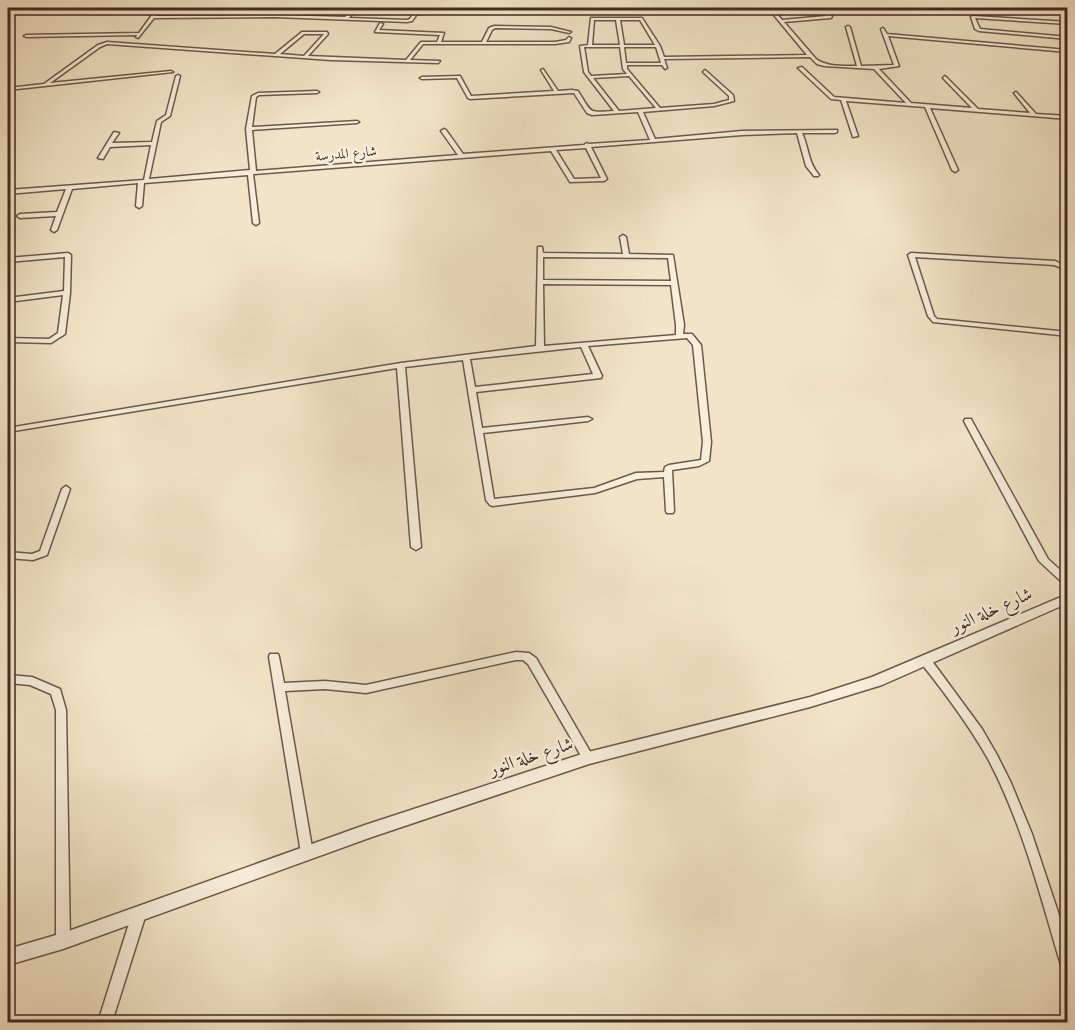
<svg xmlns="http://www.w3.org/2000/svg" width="1075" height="1030" font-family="'Libre Caslon Text',Amiri,serif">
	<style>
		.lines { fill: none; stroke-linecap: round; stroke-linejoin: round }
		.minor-casing { stroke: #6d594a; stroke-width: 3 }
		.tertiary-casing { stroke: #6d594a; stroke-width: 3 }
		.minor { fill: #f7eedb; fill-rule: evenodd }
		.tertiary { fill: #f7eedb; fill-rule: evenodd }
		.labels { text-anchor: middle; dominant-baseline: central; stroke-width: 5; stroke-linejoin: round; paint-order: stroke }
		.far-street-label { font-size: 14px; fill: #412a20; stroke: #f7eedb }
		.near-street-label { font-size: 18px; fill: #412a20; stroke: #f7eedb }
	</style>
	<rect width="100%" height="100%" fill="#f2e5c7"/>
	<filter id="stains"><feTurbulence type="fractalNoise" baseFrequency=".00333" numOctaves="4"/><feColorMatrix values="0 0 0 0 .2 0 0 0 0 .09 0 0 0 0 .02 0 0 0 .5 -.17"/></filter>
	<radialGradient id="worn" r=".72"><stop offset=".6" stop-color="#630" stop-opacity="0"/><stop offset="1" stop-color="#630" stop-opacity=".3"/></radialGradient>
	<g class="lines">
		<defs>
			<g id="minor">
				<polygon points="157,8 161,8 155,16 275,15 345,17 353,8 357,8 349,18 407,20 410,19 413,14 389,12 415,11 417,8 421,8 419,11 443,13 417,14 412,21 407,22 275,17 154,18 138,38 136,37 137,35 26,37 24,36 26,35 139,33"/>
				<path d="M768,8h4l10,12 44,-4 -18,-8h4l20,8 -1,2 -47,4 32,37c11,8 27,7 41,7l-11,-39 2,-1 2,1 11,39 33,-1 -13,-36 2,-1 4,6 181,16v2l-180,-16 11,30 -20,3 32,34 61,5 -29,-30 2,-2 33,33 52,4 -16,-20 2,-1 20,22 32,2v3l-138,-11 28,62 -3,2 -3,-2 -27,-63 -79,-6 12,35 -5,1 -12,-37 -10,-1 -33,-31 4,-1 32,30 72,6 -32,-34 -50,-3 -7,-2 -7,-7 -146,2 3,9 -2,1 -3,-4h-35v4l33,39 54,-4 15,-4v-4l-26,-24 2,-2 28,25 1,6 -20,5 -71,6 12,27 87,-8 95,-1v2l-2,1h-33c7,15 6,30 17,42l-1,1h-4l-8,-10 -9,-33 -55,2 -151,12 16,32 -3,2 -34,1 -19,-31 -298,23 6,49 -3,2 -3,-2 -5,-48 -104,8 -2,23 -3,2 -3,-2 2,-23 -66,6 -15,41 -3,2 -3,-2 5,-14 -36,2 -3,-2 3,-2 37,-2 9,-23 -58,5v-4l136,-10 7,-35 -41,2 -7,12 -5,-1 16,-26 5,1 -7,10 40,-1 5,-21 9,-6 10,-39 2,-1 2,1 -10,40 -9,6 -12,57 101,-9 -4,-41 6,-33 6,-3 59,-2 2,1 -2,1 -58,2 -3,2 -4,30 105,-6 2,1 -2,1 -105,7 4,41 202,-16 -17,-24 3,-2 2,1 17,24 121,-9 3,-2 2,1 61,-4 -12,-28 -46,3 -5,-2 -13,-20 -104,6 -2,-1 -11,-20 -35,1 -2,-1 2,-1 38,-1 11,20 83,-5 -13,-21 2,-1 15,22 14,-1 6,1c14,22 9,22 36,20l-30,-39 -4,-26 8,-1 3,-27h51l18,28 4,11 143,-2zM594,20h22l4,25h-28zM620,20h20l15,25h-31zM584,47h36l3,22 4,5 -36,2 -3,-4zM624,47h32l5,16h-35zM629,76l27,32 -37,3 -26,-33zM586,148l15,30 -27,1 -18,-29z"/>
				<polygon points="996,8 1068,12 1068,14 998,9"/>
				<polygon points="973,16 1068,22 1068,24 975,18 980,29 1068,37 1068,39 979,31 975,29 971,17"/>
				<path d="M380,23l3,1 -4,6 65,3 -3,9h41l7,-14 5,-2 57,1 20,5 -2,1 -18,-4 -56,-1 -3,2 -6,12h69l11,-2 3,-3 2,1 -2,4 -14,2h-132l-13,16 30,1 -2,2 -107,-3 -224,-16 -7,3 -50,36 121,-12 2,1 -165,18v-2l36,-4 54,-39 9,-3 168,12 27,-22h25l1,2 -20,22 98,4 15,-18h16l3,-7 -65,-3zM304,34h20l-20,22 -24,-2z"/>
				<path d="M623,235l3,2 3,17 44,1 11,70 -1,9h9l9,11 10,97 -2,19 -10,5 -27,4 2,41 -1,2h-6l-1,-2 -2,-34 -27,2 -42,14 -102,13 -3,-1 -4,-5 -23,-140 -58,7 16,180 -5,3 -5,-3 -14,-179 -389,64v-4l393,-65 135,-17 2,-99h4l1,6 80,1 -3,-17zM543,257l125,1 3,23 -128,-1zM543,284l128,1 5,40v10l-132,11zM687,338l6,7 10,97 -2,18 -32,5 -4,2 -1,5 -28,1 -42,15 -100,11 -11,-66 105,-12 4,-2 -4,-2 -106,11 -6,-36 125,-14 1,-2 -14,-30zM581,347l12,27 -118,13 -5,-28z"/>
				<polygon points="68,253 71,255 70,293 65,334 51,343 8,342 8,338 49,339 58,333 63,295 8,302 8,298 64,291 65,257 8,262 8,258"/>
				<polygon points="911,253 1055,261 1066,266 1068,274 1062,268 1054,265 915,257 934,316 937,319 1068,332 1068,336 933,322 928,316 908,255"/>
				<polygon points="965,419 971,419 972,421 1048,559 1068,577 1068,586 1065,585 1039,561 964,421"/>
				<polygon points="66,486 70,489 47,555 33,560 8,558 8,552 32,554 40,551 62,489"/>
				<polygon points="516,652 529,653 536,658 592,755 594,758 592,761 588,763 584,761 528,664 523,660 516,660 366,693 325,689 285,691 313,853 311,857 307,858 303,857 301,853 269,657 270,654 278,654 279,657 284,683 325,681 366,685"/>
				<path d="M925,656l4,1 53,72 15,26 14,28 21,51 36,108v29l-5,-2 -2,-4c-21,-70 -39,-143 -74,-208 -19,-33 -42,-64 -66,-94l-1,-3 1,-3z"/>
				<polygon points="8,675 32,677 60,689 66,710 70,941 68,945 63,947 58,945 56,941 56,710 51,694 30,685 8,683"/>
				<polygon points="139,908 144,910 146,914 112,1022 98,1022 132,914 134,910"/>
			</g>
			<polygon id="tertiary" points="1068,594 1068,603 882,685 810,707 589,764 369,838 63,949 8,965 8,949 63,933 365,825 588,752 810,697 872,677"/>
		</defs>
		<use href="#minor" class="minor-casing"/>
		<use href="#tertiary" class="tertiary-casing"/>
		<use href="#minor" class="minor"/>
		<use href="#tertiary" class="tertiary"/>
	</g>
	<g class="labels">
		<g class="far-street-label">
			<text transform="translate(346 153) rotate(-5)">شارع المدرسة</text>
		</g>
		<g class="near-street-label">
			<text transform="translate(991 610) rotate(-24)">شارع خلة النور</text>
			<text transform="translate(531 756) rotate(-18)">شارع خلة النور</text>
		</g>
	</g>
	<rect width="1075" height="1030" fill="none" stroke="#f2e5c7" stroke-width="30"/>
	<rect x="9" y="9" width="1057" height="1012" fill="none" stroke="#412a20" stroke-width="3"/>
	<rect x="15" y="15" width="1045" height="1000" fill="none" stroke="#412a20" stroke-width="1.5"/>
	<rect width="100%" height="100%" filter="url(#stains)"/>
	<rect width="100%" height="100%" fill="url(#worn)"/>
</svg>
